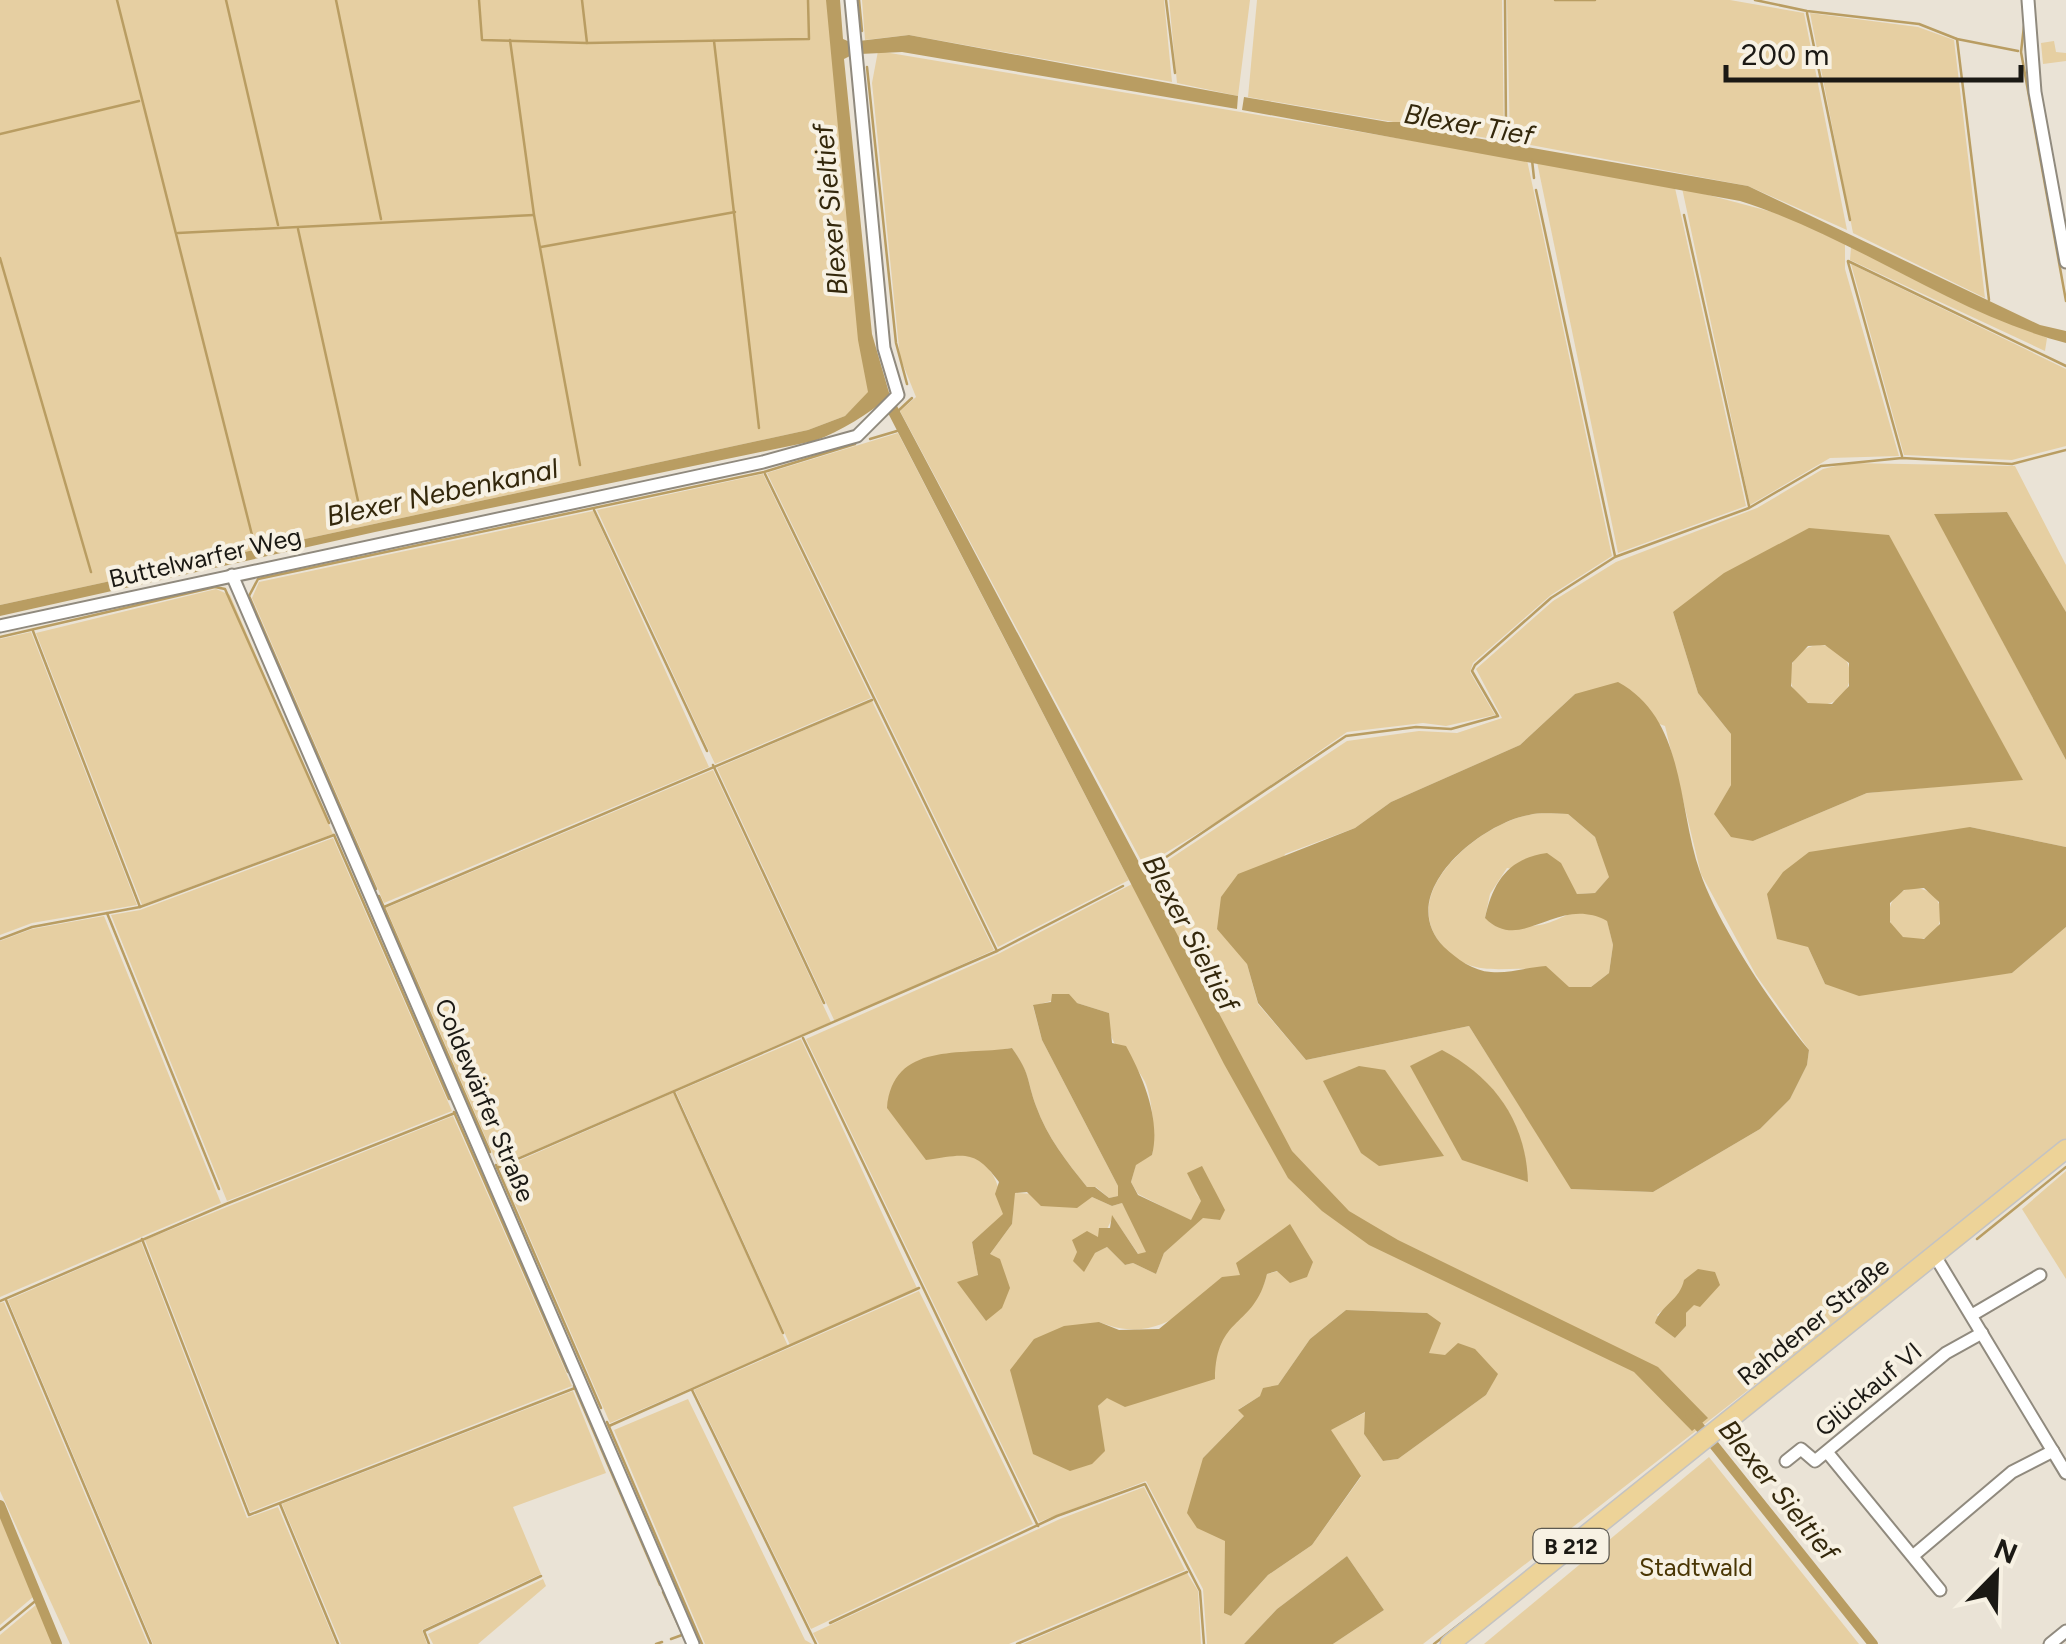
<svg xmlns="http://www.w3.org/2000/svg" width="2066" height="1644" font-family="Figtree,sans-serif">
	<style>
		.green { fill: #e6cfa2; fill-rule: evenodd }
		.water { fill: #b99d62; fill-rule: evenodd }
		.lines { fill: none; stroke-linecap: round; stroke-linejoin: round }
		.stream { stroke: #b99d62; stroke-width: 2.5 }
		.canal { stroke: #b99d62; stroke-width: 10 }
		.street-casing { stroke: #908a7e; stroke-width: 15 }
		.primary-casing { stroke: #c4c3c2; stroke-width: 21 }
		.street { stroke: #fff; stroke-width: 11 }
		.primary { stroke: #edd398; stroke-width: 18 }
		.labels { text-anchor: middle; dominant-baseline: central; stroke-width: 8; stroke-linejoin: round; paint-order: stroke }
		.shield { fill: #f7f1e3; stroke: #5d5a52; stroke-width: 2.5 }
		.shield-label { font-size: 22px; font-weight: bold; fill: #1b1914 }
		.street-label { font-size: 25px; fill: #1b1914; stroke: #f7f1e3 }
		.park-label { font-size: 25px; fill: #4a3604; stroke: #f7f1e3 }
		.water-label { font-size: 28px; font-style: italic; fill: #34280c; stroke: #f7f1e3 }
	</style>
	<rect width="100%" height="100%" fill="#eae3d6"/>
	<g class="green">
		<polygon points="0,0 828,0 869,392 845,416 808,430 0,605"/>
		<polygon points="862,0 1164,0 1172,82 909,35 865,40"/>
		<polygon points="1169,0 1250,0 1238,96 1177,83"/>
		<polygon points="1257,0 1502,0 1504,141 1248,97"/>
		<polygon points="1507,0 1730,0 1804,13 1847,230 1748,186 1510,141"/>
		<polygon points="1810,13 1918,27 1954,40 1985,298 1853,233"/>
		<polygon points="2054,41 2056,52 2066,53 2066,61 2043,64 2041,43"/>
		<polygon points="878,51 1527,160 1612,556 1551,595 1473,663 1470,672 1495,715 1446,726 1423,723 1347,732 1225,817 1144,866 900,411 916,397 900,357 872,83"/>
		<polygon points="1537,162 1675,188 1746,506 1618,553"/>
		<polygon points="1682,188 1784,215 1845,244 1845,269 1899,456 1830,458 1750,505"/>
		<polygon points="1851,247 2047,338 2045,351 1850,260"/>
		<polygon points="1851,264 2066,369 2066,446 2012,460 1904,455"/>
		<polygon points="898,433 1129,880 998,947 767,473"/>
		<path d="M1849,463l166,3 51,99v47l-59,-100 -72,2 131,246v87l-96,-20 -162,120 17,37 187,-11 54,-46v215l-643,502h-90l51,-34 -37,-54 -70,53 -33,35h-37l-4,-55 -57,-108 -107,41 -233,-483 194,-86 132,-69 215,-143 72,-10 38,2 45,-15 -26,-49 77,-68 63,-39 141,-54 66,-39zM1889,536l133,243 -155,14 -114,48 -38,-27 16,-29v-51l-33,-41 -25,-81zM1575,694l90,32 36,148 55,101 53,75 -2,15 -17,34 -30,30 -107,63 -81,-3 -103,-163 -163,34 -48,-56 -11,-40 38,-110 70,-26 36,-26 129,-57zM1051,1001l26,2 32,10c-2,40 19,38 35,67 8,14 12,58 8,75l-16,9 -5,18 7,12 53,27 11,-20 -10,-12 28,31 -17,-3 -39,36 -8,21 -23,-11 -8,2 -18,-18 -12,6 18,-36 26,38 8,-3 -25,-49 -10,3 -20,-9 -78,-4 -2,31 -22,30 -4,67 -28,-39 16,-2 4,-6 -6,-32 32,-28c-5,-28 -8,-48 -37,-60l9,-100 36,-6c19,28 14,30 24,58 11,31 31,56 51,81h9l13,11 9,-2v-10l-76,-146 -9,-34zM1313,1262l-46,12c-8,35 -38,47 -52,77l-108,46 -9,9 1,-84c64,25 87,-19 138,-45 21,-11 53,-11 76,-15zM1681,1294l13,10 -8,9v13l-11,12 -18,-23zM1346,1310l81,3 2,40 68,21 -11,21 -88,64 -15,2 -19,-27 2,-22 -36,18 31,47 -49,68 -44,30 -37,41 -7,-4 2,-72 -23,-82 42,-43 -6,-6 39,-24 32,-46z"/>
		<polygon points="763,474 871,698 715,764 597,510"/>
		<polygon points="593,511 709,767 384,903 252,598 259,582"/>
		<polygon points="216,589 230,595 333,834 142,905 36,633"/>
		<polygon points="31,632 137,905 32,923 0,935 0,639"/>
		<circle cx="1820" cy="675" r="30"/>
		<polygon points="872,701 994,950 835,1022 717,768"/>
		<polygon points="713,770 831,1022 498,1166 386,908"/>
		<path d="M1568,814l27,23 15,39 -15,17 -18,1 -10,-14 -60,-12 -17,26 -5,24c14,2 33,9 47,8 33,-2 36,-25 75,-6l6,25 -4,28 -18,14h-23c-37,-41 -91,9 -130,-47 -37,-52 45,-117 91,-125 12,-3 27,-1 39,-1z"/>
		<polygon points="333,838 452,1111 227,1201 111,915 140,910"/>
		<circle cx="1915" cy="914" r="26"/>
		<polygon points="104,916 221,1203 0,1297 0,941 32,929"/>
		<polygon points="801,1039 917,1288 790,1345 676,1092"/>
		<polygon points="673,1093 788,1346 610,1423 500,1169"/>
		<polygon points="453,1116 572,1386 250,1512 145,1240"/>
		<polygon points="2066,1171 2066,1279 2022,1209"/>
		<polygon points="141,1242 247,1518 278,1507 336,1644 153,1644 8,1300"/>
		<polygon points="919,1291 1033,1524 811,1629 694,1390"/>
		<polygon points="4,1302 148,1644 70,1644 0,1491 0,1303"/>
		<polygon points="573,1391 606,1473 513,1507 541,1574 422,1630 427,1644 341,1644 282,1504"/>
		<polygon points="688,1399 805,1640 812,1644 705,1644 614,1430"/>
		<polygon points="1709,1457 1859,1644 1484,1644"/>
		<polygon points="1144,1487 1185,1570 1009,1644 819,1644 813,1633 1060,1519"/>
		<polygon points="0,1517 33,1597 0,1625"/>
		<polygon points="1187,1573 1198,1591 1201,1644 1023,1644"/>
		<polygon points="543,1579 546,1586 478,1644 433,1644 428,1634"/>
		<polygon points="37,1604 52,1644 0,1644 0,1635"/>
	</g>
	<g class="water">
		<path d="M826,0h14l3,39 7,3 2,13 -8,4 28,275 18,62c-22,18 -48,35 -76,45l-439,91 -375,84v-11l808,-175 37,-14 23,-24 -10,-52z"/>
		<polygon points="909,35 1238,96 1237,109 902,52 860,54 859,41"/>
		<path d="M1244,97l144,25h28l3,6 329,58 292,139 26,6v12c-115,-30 -213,-107 -326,-142l-498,-91z"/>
		<polygon points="896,404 1292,1151 1349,1211 1398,1240 1658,1367 1708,1418 1692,1431 1634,1372 1369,1245 1322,1211 1288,1178 1224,1064 887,411"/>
		<polygon points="2007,512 2066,612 2066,760 1934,514"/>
		<path d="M1809,528l80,7 134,245 -156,13 -114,48 -22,-4 -17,-23 17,-29v-51l-33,-41 -25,-81 51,-39zM1825,645l24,18v23l-17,18 -24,-1 -17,-17 1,-23 16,-17z"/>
		<path d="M1618,682c68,37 59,125 82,190 18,53 73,135 109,178l-2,15 -17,34 -30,30 -107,63 -82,-3 -102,-163 -163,34 -48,-57 -11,-39 -30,-35 4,-32 17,-23 117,-46 36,-26 129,-57 55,-51zM1568,814l27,23 14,40 -14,16 -18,1 -16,-31 -14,-10c-38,5 -54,28 -62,65 37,37 72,-24 122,3l6,24 -4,28 -18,14h-22l-23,-21c-18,1 -38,8 -55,6 -18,-1 -34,-13 -47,-25 -51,-52 35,-123 85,-132 12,-3 27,-1 39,-1z"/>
		<path d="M1970,827l96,20v80l-54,46 -153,23 -34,-12 -17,-37 -31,-8 -10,-45 16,-22 26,-20zM1924,888l15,14 1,22 -16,15 -21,-2 -13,-15v-19l14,-13z"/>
		<path d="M1052,994h17l8,9 32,10 3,30 14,3c17,31 35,74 26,109l-16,10 -5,17 7,13 53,25 10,-19 -14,-28 15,-7 23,44 -5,10 -17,-2 -39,35 -8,21 -23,-11 -8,2 -18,-18 -12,6 -11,19 -11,-11 4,-9 -5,-12 15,-9 11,6 1,-9h11l2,-13 26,39 8,-2 -24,-49 -10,3 -20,-9 -15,11 -36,-2 -14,-14 -12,1 -3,31 -22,30 10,5 10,29 -8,20 -16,13 -29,-39 21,-7 -6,-33 31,-28 -8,-20 4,-12c-25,-34 -35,-27 -73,-22l-39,-52c6,-67 73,-52 125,-60 19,27 14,30 24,58 11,31 31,56 51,81h8l14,11 9,-2v-10l-76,-146 -9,-35 18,-3z"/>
		<path d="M1442,1050c53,28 84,72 86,132l-66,-22 -52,-94z"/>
		<polygon points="1359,1066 1385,1070 1444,1156 1379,1166 1361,1153 1323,1081"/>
		<path d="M1290,1224l23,38 -6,15 -17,6 -13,-12 -10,3c-13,55 -51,40 -52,105l-90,28 -18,-9 -9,8 7,45 -13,13 -22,7 -37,-17 -23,-84 24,-31 30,-13 35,-4 20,8 40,-1 63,-52 18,-2 -4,-12z"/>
		<path d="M1698,1269l17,3 5,13 -20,22 -6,-2 -8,8v13l-11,12 -20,-15c6,-18 25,-23 29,-43z"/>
		<polygon points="1346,1310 1427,1313 1441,1323 1429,1353 1445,1355 1458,1343 1475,1349 1498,1374 1486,1395 1398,1459 1383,1461 1364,1434 1365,1412 1331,1430 1361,1476 1312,1545 1268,1575 1231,1616 1224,1613 1225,1541 1197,1528 1187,1513 1203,1458 1244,1416 1238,1410 1260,1396 1263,1388 1278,1385 1310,1339"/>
		<polygon points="1347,1556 1384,1610 1333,1644 1244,1644 1277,1609"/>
	</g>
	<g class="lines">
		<g class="stream">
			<polyline points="117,0 252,535"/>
			<polyline points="226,0 278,225"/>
			<polyline points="336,0 381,219"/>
			<polyline points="479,0 482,40 587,43 809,39 808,0"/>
			<polyline points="582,0 587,43"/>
			<polyline points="859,0 862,31"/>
			<polyline points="1166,0 1175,73"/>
			<polyline points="1505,0 1506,131"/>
			<polyline points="1555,0 1595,0"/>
			<polyline points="1755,0 1807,11 1919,24 1957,39 2018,51"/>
			<polyline points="1807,13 1850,220"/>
			<polyline points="2024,26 2021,52 2066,301"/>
			<polyline points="1957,39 1989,300"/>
			<polyline points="510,40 534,215 580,465"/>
			<polyline points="714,41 759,428"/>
			<polyline points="867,67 896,343 907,384"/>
			<polyline points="0,134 139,101"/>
			<polyline points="1532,160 1534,178"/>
			<polyline points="1536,190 1615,556"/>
			<polyline points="1684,215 1749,506"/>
			<polyline points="298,229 360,510"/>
			<polyline points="178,233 534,215"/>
			<polyline points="541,247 735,212"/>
			<polyline points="0,258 91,572"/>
			<polyline points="1848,261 2066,366"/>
			<polyline points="1848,262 1902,456"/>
			<polyline points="898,411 912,398"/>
			<polyline points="870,439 897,431"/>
			<polyline points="765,474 997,951"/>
			<polyline points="594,510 707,751"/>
			<polyline points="33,631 140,907"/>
			<polyline points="0,637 215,587 225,589 329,823"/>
			<polyline points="713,765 824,1003"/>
			<polyline points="334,835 449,1099"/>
			<polyline points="1144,872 1346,736 1416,727 1451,729 1498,716 1472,671 1475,665 1551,598 1615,557 1749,508 1821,466 1902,458 2012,464 2066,450"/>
			<polyline points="376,889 249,596 258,579 764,472 855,444"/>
			<polyline points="379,896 490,1152"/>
			<polyline points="384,907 872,700"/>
			<polyline points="107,913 219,1189"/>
			<polyline points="0,939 32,927 140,907 334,835"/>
			<polyline points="803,1038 1038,1526"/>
			<polyline points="674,1092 783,1333"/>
			<polyline points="454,1112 568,1372"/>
			<polyline points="496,1165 601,1408"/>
			<polyline points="497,1168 997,951 1123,886"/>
			<polyline points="142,1239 249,1515 575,1388"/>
			<polyline points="1977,1239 2066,1167"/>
			<polyline points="6,1300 151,1644"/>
			<polyline points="0,1301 226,1204 455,1113"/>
			<polyline points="574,1386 660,1585"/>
			<polyline points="692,1390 816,1644"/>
			<polyline points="607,1422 702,1644"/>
			<polyline points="609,1426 919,1288"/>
			<polyline points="280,1504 338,1644"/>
			<polyline points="663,1592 681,1631"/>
			<polyline points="830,1623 1057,1516 1145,1484 1200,1591 1204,1644"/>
			<polyline points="0,1630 39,1598"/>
			<polyline points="671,1639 682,1635"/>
			<polyline points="429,1644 424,1631 541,1576"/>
			<polyline points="656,1644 662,1642"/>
			<polyline points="1017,1644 1187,1572"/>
			<polyline points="1434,1644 1510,1585"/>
		</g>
		<g class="canal">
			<polyline points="1690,1415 1873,1644"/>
			<polyline points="0,1505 57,1644"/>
		</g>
		<defs>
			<g id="street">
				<polyline points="2028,0 2035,92 2066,262"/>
				<polyline points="232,575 693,1644"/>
				<polyline points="0,626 763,462 857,436 898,395 884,348 851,0"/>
				<polyline points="1935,1256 2066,1473"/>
				<polyline points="1972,1315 2040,1275"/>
				<polyline points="1827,1452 1940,1590"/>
				<polyline points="1786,1461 1801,1449 1815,1461 1946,1353 1982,1333"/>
				<polyline points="1914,1555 2012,1472 2053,1451"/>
				<polyline points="2050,1644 2066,1631"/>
			</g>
			<polyline id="primary" points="1450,1644 2066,1149"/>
		</defs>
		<use href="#street" class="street-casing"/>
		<use href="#primary" class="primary-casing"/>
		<use href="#street" class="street"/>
		<use href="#primary" class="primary"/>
	</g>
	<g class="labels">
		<rect class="shield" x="1533.5" y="1529" width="75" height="34" rx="8"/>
		<g class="shield-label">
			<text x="1571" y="1546">B 212</text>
		</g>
		<g class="street-label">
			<text transform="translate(205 557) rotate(-13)">Buttelwarfer Weg</text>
			<text transform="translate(485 1100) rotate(67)">Coldewärfer Straße</text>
			<text transform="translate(1813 1321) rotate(-39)">Rahdener Straße</text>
			<text transform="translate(1868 1389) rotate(-40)">Glückauf VI</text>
		</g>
		<g class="park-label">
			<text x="1696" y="1567">Stadtwald</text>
		</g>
		<g class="water-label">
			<text transform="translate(1469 124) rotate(10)">Blexer Tief</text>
			<text transform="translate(830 210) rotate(-95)">Blexer Sieltief</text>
			<text transform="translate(442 492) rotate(-12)">Blexer Nebenkanal</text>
			<text transform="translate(1191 933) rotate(62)">Blexer Sieltief</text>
			<text transform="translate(1779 1490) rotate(51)">Blexer Sieltief</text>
		</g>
	</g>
	<g transform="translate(1996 1574) rotate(23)" stroke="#f7f1e3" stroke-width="8" paint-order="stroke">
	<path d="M0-8L18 38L0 25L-18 38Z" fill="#1b1914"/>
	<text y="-15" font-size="28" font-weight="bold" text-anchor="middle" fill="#1b1914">N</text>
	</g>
	<path d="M1726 65v15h295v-15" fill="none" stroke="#1b1914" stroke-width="5"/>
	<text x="1741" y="65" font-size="30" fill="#1b1914" stroke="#f7f1e3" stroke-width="8" paint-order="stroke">200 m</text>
</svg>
